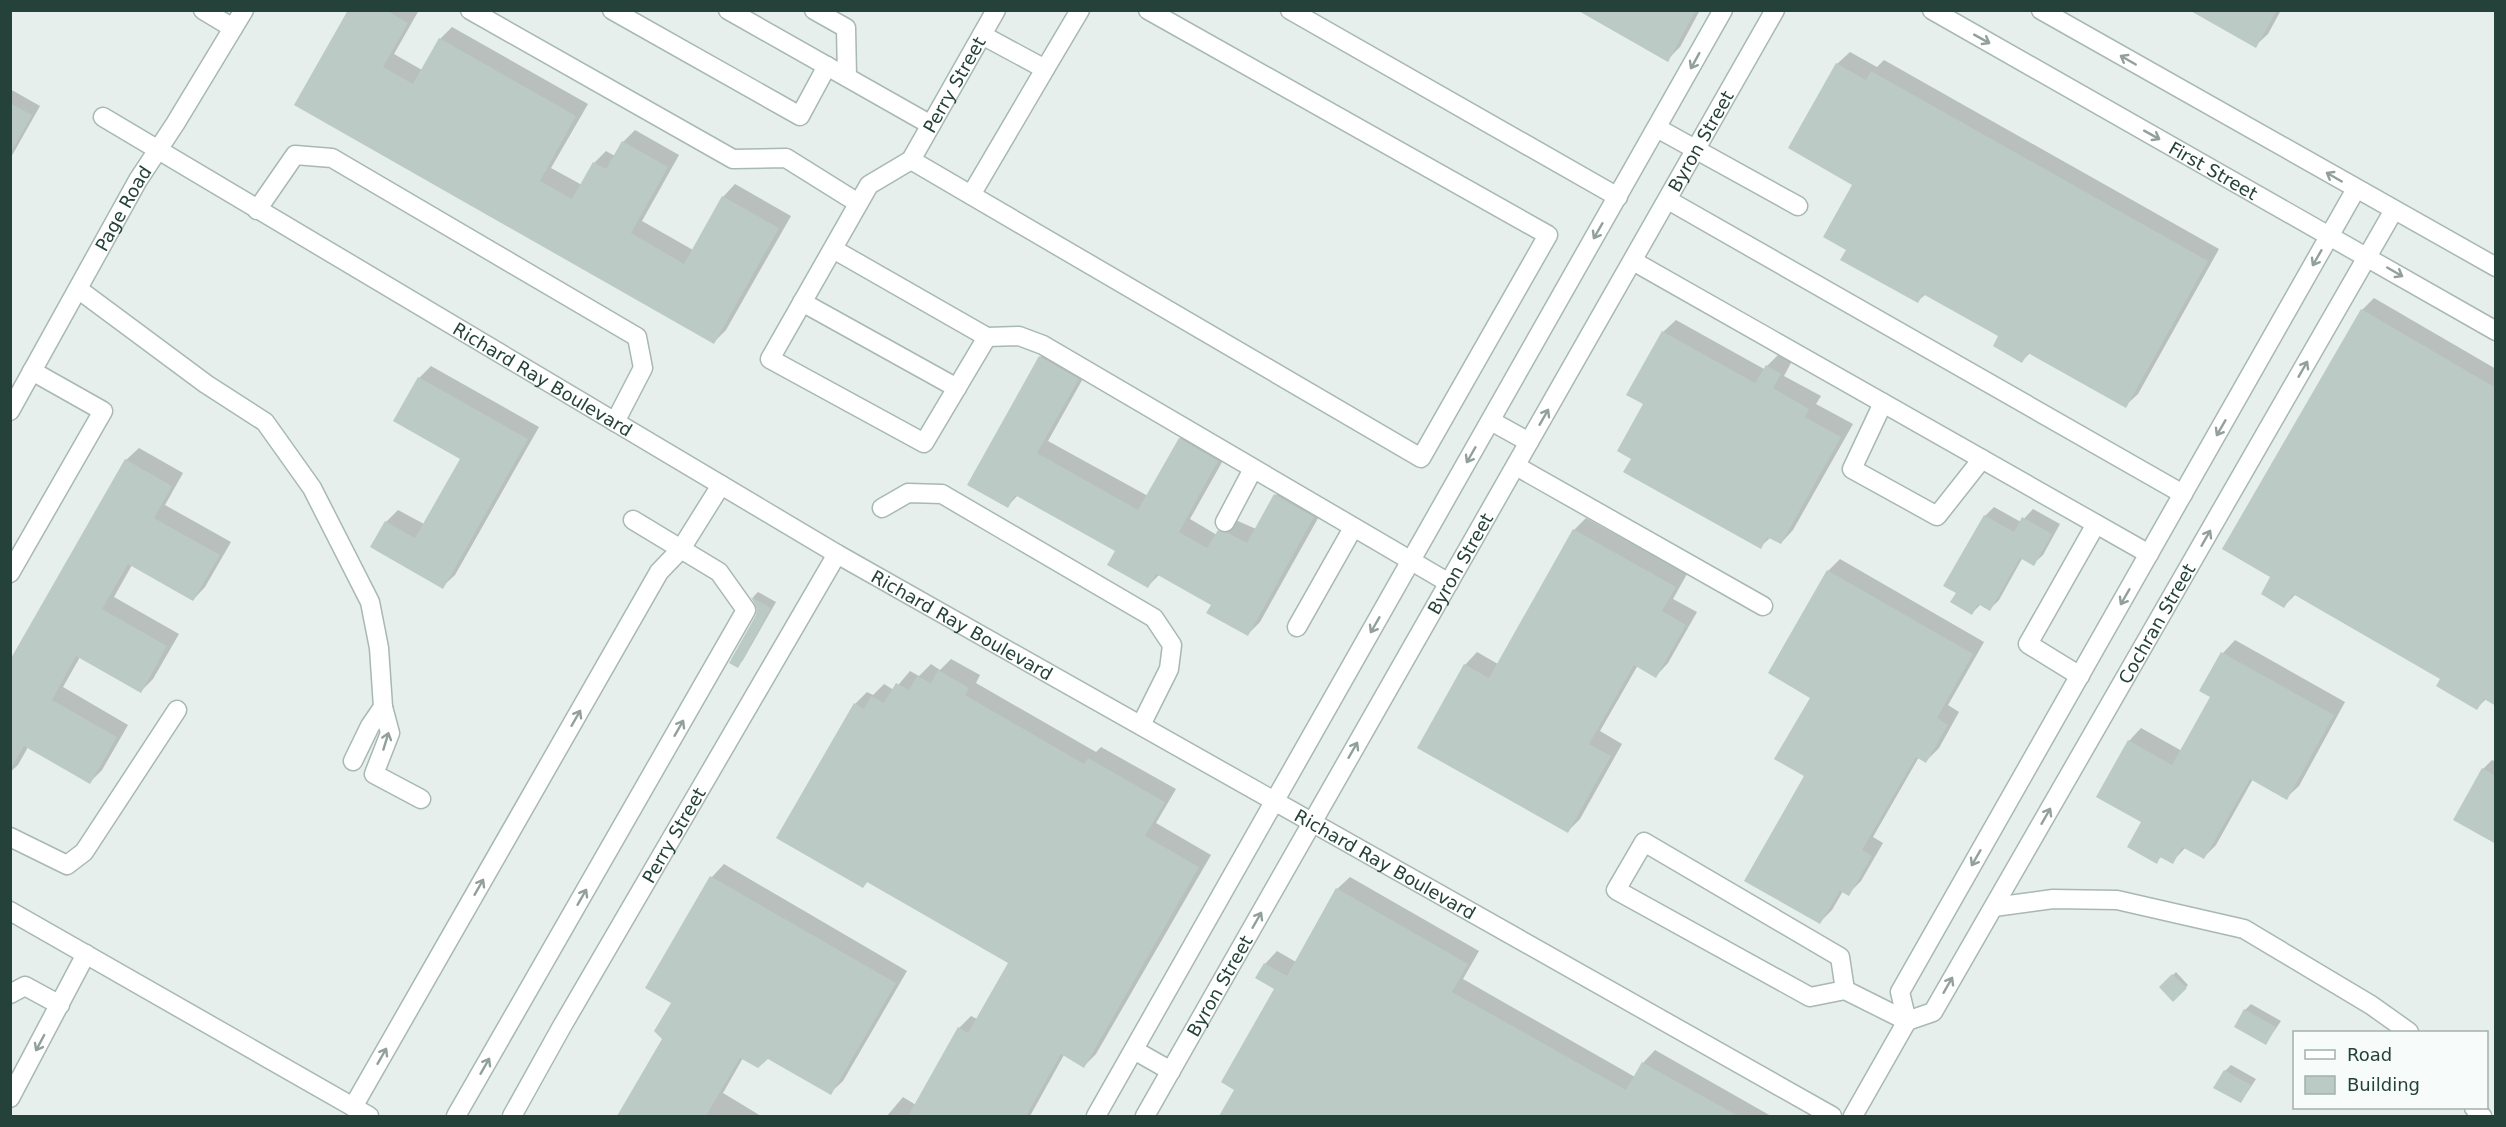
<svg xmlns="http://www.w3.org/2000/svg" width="2506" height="1127" font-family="'DejaVu Sans',sans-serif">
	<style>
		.shadow { fill: #0003 }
		.building { fill: #bbcac4 }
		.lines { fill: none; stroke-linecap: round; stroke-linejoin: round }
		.minor-casing { stroke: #a8b8b2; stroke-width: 21 }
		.minor { stroke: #fff; stroke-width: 18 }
		.oneway { stroke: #92a09c }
		.labels { text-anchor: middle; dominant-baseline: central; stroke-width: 6; stroke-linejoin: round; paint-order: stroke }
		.street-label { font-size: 18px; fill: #24423a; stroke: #f7fbf9 }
	</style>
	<rect width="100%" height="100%" fill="#e6efeb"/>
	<g class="shadow">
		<polygon points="349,10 419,10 394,54 422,70 440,39 452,27 588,104 551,168 582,185 594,163 606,151 615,156 623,142 635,130 679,155 642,221 693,250 723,197 735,184 791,216 726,330 714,342 296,104"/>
		<polygon points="1580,10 1700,10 1680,47 1667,60"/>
		<polygon points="2192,10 2281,10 2268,34 2255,46"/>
		<polygon points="1850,52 1877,67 1884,60 2219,249 2138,394 2125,406 2031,352 2022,361 2000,336 1926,294 1918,301 1848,249 1854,184 1837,64"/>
		<polygon points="10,89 40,106 10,159"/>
		<polygon points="2374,298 2496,369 2496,704 2486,699 2477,708 2442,679 2296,594 2284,606 2272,577 2362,310"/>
		<polygon points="1676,320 1764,369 1779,354 1792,361 1784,376 1821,396 1816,404 1853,424 1793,530 1781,543 1771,537 1760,547 1633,458 1663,332"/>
		<polygon points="1052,344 1090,366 1048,441 1148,496 1180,438 1192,426 1230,448 1190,519 1217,535 1231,518 1256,529 1276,495 1288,482 1326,504 1260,622 1248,634 1213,604 1160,574 1148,586 1117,550 1018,495 1008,506 969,484 1040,357"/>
		<polygon points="431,366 539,427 455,575 442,587 386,522 398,510 424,524 462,458 419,378"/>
		<polygon points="139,448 183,473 165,505 231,542 205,587 193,600 132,565 114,597 179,634 153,679 141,691 80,657 63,687 128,725 102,770 90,782 28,747 18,765 10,772 10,663 126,460"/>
		<polygon points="1994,507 2021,522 2033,509 2060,524 2043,555 2033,564 2023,557 1999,600 1990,609 1981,604 1972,613 1958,592 1985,516"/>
		<polygon points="1586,518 1687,574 1673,599 1697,612 1668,663 1656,676 1638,665 1600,731 1622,744 1580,819 1568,831 1419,748 1465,665 1477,652 1498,664 1574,530"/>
		<polygon points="1840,559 1984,642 1948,705 1959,712 1939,748 1926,761 1919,757 1873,837 1883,843 1861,881 1848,894 1843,891 1832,910 1820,922 1806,776 1812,697 1828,571"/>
		<polygon points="758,592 776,602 743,660 738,666 757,616 759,609 753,597"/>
		<polygon points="2235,640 2345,702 2299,786 2286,798 2253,779 2216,845 2204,857 2186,847 2172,862 2162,856 2156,862 2144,822 2098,796 2129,741 2141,728 2182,751 2212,696 2201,690 2223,653"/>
		<polygon points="951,659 980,675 976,683 1096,752 1101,747 1176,789 1156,823 1211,855 1096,1054 1084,1066 1064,1055 1030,1116 887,1116 903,1097 916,1105 959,1028 971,1016 977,1019 1010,962 868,881 863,887 855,704 867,692 873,695 884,684 894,690 910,671 919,676 931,664 940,670"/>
		<polygon points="2492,760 2496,762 2496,843 2483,769"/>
		<polygon points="724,864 907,971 843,1081 830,1093 768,1057 743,1058 723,1093 761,1116 619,1116 663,1039 673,1002 647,987 712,877"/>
		<polygon points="1350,877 1479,951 1463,979 1635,1077 1643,1063 1655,1050 1771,1116 1231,1116 1223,1112 1237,1089 1276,988 1265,964 1277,951 1296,962 1337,889"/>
		<polygon points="2176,972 2188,985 2173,1000 2161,987"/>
		<polygon points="2251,1004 2281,1021 2266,1043 2245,1010"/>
		<polygon points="2231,1065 2256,1079 2241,1102 2225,1071"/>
	</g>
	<g class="building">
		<polygon points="348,10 386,10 408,23 383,67 413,84 439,38 576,116 540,181 572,199 593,162 606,169 622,141 668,167 631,233 684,264 722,196 779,228 714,344 294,105"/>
		<polygon points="1577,10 1696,10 1668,62"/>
		<polygon points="2189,10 2277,10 2256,48"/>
		<polygon points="1836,63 1866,80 1871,71 2208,261 2126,408 2028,353 2022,363 1993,346 1998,336 1923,294 1918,303 1840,260 1846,250 1823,237 1852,185 1788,148"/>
		<polygon points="10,103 32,115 10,154"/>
		<polygon points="2361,309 2496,388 2496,706 2484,699 2477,710 2436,686 2440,679 2293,594 2284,608 2261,594 2270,577 2222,549"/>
		<polygon points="1662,331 1755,383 1766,365 1781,374 1773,388 1809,409 1805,417 1841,437 1781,544 1767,537 1761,549 1623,472 1631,459 1617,451 1643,404 1626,395"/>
		<polygon points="1039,356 1079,379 1037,453 1138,510 1179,438 1218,461 1179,532 1207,548 1218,530 1228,533 1247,543 1274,494 1314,517 1248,636 1206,613 1211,605 1156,574 1148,588 1107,565 1115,551 1015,495 1008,508 967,485"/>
		<polygon points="418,377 528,439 443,589 370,547 385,521 415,538 460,459 393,421"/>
		<polygon points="125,459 172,486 154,518 220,555 193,601 128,564 102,609 167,646 141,693 76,656 52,700 117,737 90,784 24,746 10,770 10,660"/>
		<polygon points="1984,515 2014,532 2022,517 2052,534 2034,566 2020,558 1990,611 1978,604 1972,615 1950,602 1956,593 1943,586"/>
		<polygon points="1573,529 1676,587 1662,611 1686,625 1656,678 1634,665 1589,744 1611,756 1568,833 1417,748 1464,664 1489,678"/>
		<polygon points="1827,570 1973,654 1937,718 1948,725 1926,763 1916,757 1862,850 1872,856 1849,896 1840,891 1820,924 1744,881 1804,776 1774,759 1810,698 1768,673"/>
		<polygon points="751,597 771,608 738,668 729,663 756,615 757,609"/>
		<polygon points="2221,652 2334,715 2287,800 2250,779 2204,859 2182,847 2173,864 2160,857 2157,864 2127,847 2141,822 2096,797 2128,740 2172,765 2210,697 2199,691"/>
		<polygon points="938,670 969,688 965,695 1084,764 1088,758 1165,802 1145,836 1199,867 1084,1068 1061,1054 1026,1116 908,1116 958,1027 968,1033 1008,963 867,882 863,888 776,838 854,703 864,709 871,696 884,703 896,683 909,690 917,676 931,683"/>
		<polygon points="2482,768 2496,776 2496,844 2453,820"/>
		<polygon points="710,876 896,983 831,1095 768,1059 758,1068 740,1058 706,1116 617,1116 662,1039 654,1031 671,1003 645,988"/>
		<polygon points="1336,888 1468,964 1452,992 1626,1090 1642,1062 1738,1116 1219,1116 1234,1090 1221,1082 1274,989 1255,978 1264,963 1287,976"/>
		<polygon points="2172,974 2187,988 2173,1002 2159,987"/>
		<polygon points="2244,1009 2276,1027 2266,1045 2234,1027"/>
		<polygon points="2224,1070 2251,1085 2241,1103 2213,1088"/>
	</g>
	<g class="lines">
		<defs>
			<g id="minor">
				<polyline points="203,10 233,28"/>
				<polyline points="470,10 733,159 786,158 858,203"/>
				<polyline points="612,10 800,116 827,66"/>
				<polyline points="728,10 931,125"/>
				<polyline points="814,10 846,28 847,77"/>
				<polyline points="1290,10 1618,197"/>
				<path id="s1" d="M1932,10l564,321"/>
				<polyline points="2041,10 2496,267"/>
				<polyline points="982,35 1045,69 1080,10"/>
				<path id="s2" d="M103,117l734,437 995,562"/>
				<polyline points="1657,128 1798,206"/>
				<polyline points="911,160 1421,458 1548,235 1148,10"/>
				<polyline points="971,195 1045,69"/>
				<polyline points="1668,200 2183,494"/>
				<polyline points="257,210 295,155 332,158 637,337 643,368 615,422"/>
				<path id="s3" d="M833,249l154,88 -63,106 -154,-84 99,-174 42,-25 85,-150"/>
				<polyline points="1633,261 2149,554"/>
				<polyline points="78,289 206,384 265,422 312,488 370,602 379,648 383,707 390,733 374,774 421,799"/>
				<polyline points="802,302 957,388"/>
				<polyline points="987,337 1019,336 1043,345 1449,583"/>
				<polyline points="1883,403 1852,469 1937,516 1982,459"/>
				<path id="s4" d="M10,411l128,-231 37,-56 69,-114"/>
				<polyline points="1491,421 1529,442"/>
				<polyline points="1516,466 1763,606"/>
				<polyline points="882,508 908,493 942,494 1154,618 1172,645 1169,669 1141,725"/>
				<polyline points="1225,522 1253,469"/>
				<polyline points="10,573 103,411 32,371"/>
				<polyline points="1297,627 1353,528"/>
				<polyline points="2080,676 2028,644 2096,524"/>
				<polyline points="353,761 370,726 383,707"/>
				<polyline points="10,837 67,865 84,852 177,710"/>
				<polyline points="1994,907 2053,899 2117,900 2244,929 2371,1005 2409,1032"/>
				<polyline points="10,911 369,1116"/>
				<polyline points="1845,990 1840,957 1644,842 1616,890 1810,997 1845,990 1907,1021"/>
				<polyline points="10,994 25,986 60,1005"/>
				<polyline points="1907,1021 1900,992 2356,189"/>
				<polyline points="1134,1050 1171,1071"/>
				<polyline points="10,1098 86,954"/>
				<polyline points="353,1107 659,572 681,549 721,485"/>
				<polyline points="2474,1108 2482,1116"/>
				<polyline points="456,1116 746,610 719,572 633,520"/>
				<path id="s5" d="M512,1116l49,-88 276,-474"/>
				<polyline points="1096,1116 1723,10"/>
				<path id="s6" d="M1145,1116l630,-1106"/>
				<path id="s7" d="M1853,1116l54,-95 26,-9 461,-802"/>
			</g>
		</defs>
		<use href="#minor" class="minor-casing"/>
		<use href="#minor" class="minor"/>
	</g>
	<defs><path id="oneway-shaft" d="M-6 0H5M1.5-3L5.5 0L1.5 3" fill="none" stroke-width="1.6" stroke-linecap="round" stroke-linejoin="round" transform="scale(1.5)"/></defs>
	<g class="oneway">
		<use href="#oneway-shaft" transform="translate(1982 39) rotate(29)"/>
		<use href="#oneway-shaft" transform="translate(2128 60) rotate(-150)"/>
		<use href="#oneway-shaft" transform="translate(1695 61) rotate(119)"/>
		<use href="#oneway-shaft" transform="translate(2152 135) rotate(29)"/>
		<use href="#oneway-shaft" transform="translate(2334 177) rotate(-150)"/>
		<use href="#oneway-shaft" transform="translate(1598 231) rotate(120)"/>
		<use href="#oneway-shaft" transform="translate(2317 258) rotate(120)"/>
		<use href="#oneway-shaft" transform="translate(2395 272) rotate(30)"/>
		<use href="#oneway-shaft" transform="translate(2303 369) rotate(-60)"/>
		<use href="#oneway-shaft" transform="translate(1544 417) rotate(-60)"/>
		<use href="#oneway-shaft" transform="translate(2221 428) rotate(120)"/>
		<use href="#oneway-shaft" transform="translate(1471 455) rotate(120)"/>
		<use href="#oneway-shaft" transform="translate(2206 538) rotate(-60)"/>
		<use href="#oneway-shaft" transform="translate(2125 597) rotate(120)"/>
		<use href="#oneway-shaft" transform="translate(1375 625) rotate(120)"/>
		<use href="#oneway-shaft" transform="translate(576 718) rotate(-60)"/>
		<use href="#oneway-shaft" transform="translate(679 728) rotate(-60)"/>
		<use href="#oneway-shaft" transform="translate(386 741) rotate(-73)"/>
		<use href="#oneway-shaft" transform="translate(1353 750) rotate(-60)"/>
		<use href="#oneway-shaft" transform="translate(2046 816) rotate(-60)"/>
		<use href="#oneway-shaft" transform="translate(1976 858) rotate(120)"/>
		<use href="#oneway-shaft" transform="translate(479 887) rotate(-60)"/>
		<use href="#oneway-shaft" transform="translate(582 897) rotate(-60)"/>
		<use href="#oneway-shaft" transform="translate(1257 920) rotate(-60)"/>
		<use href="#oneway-shaft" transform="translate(1948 985) rotate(-60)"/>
		<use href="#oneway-shaft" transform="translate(40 1043) rotate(118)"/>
		<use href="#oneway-shaft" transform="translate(382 1056) rotate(-60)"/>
		<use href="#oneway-shaft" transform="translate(485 1066) rotate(-60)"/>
	</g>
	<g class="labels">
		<g class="street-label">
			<text stroke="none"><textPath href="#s3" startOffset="812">Perry Street</textPath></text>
			<text stroke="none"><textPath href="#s6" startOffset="1122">Byron Street</textPath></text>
			<text stroke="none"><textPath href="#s1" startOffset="324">First Street</textPath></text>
			<text stroke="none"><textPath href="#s4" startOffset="232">Page Road</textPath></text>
			<text stroke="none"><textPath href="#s2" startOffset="512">Richard Ray Boulevard</textPath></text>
			<text stroke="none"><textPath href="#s6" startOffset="636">Byron Street</textPath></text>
			<text stroke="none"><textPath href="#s7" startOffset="585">Cochran Street</textPath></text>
			<text stroke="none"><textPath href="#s2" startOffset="998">Richard Ray Boulevard</textPath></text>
			<text stroke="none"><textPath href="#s5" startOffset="324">Perry Street</textPath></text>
			<text stroke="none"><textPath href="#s2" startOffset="1484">Richard Ray Boulevard</textPath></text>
			<text stroke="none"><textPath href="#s6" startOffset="150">Byron Street</textPath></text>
		</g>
	</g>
	<rect width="2506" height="1127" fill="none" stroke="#24423a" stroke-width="24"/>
	<rect x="2293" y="1031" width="195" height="78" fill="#f7fbf9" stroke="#a3b1ad" stroke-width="1.5"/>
	<rect x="2305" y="1050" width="30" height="9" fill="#ffffff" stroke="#a3b1ad" stroke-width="1.5"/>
	<text x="2347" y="1061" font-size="18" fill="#24423a">Road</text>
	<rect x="2305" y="1076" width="30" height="18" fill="#bbcac4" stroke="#a3b1ad" stroke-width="1.5"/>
	<text x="2347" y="1091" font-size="18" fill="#24423a">Building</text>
</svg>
